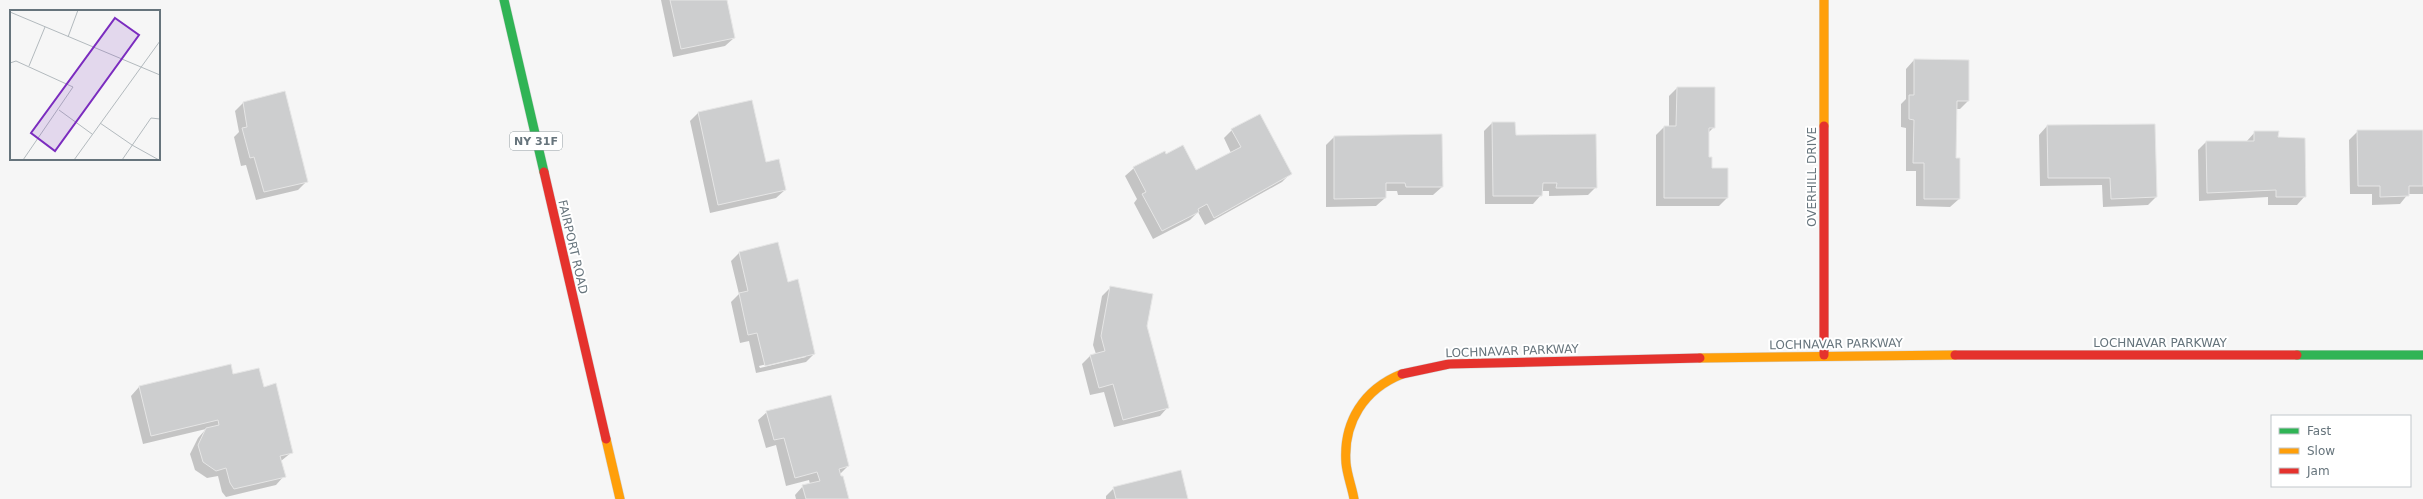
<svg xmlns="http://www.w3.org/2000/svg" width="2423" height="499" font-family="'DejaVu Sans',sans-serif">
	<style>
		.shadow { fill: #0003; fill-rule: evenodd }
		.building { fill: #cdcecf; stroke: #e6e6e6 }
		.lines { fill: none; stroke-linecap: round; stroke-linejoin: round }
		.fast-casing { stroke: #d2d3d3; stroke-width: 10 }
		.slow-casing { stroke: #d2d3d3; stroke-width: 10 }
		.jam-casing { stroke: #d2d3d3; stroke-width: 10 }
		.fast { stroke: #30b455; stroke-width: 9 }
		.slow { stroke: #ff9f0a; stroke-width: 9 }
		.jam { stroke: #e5322d; stroke-width: 9 }
		.labels { text-anchor: middle; dominant-baseline: central; stroke-width: 4; stroke-linejoin: round; paint-order: stroke }
		.shield { fill: #fff; stroke: #949ea3; stroke-width: 1 }
		.shield-label { font-size: 11px; font-weight: bold; fill: #66747c }
		.street-label { font-size: 12px; fill: #66747c; stroke: #fff }
		.inset-road { fill: none; stroke: #b3babe; stroke-width: 1 }
		.view { fill: #7b2cbf; fill-opacity: 0.15; stroke: #7b2cbf; stroke-width: 2 }
		.inset-edge { fill: none; stroke: #66747c; stroke-width: 2 }
	</style>
	<rect width="100%" height="100%" fill="#f6f6f6"/>
	<g class="shadow">
		<polygon points="661,0 726,0 734,38 725,46 673,57"/>
		<polygon points="1914,60 1968,101 1960,109 1956,109 1955,159 1959,199 1950,207 1916,206 1916,171 1906,171 1906,128 1901,127 1901,104 1906,99 1906,69"/>
		<polygon points="1677,88 1714,127 1708,133 1708,158 1711,169 1727,198 1719,206 1656,206 1656,135 1664,127 1669,127 1669,96"/>
		<polygon points="751,101 766,163 785,190 776,198 710,213 690,121 698,113"/>
		<polygon points="243,103 307,181 298,190 256,200 246,165 241,166 234,137 239,132 235,111"/>
		<polygon points="1492,123 1515,136 1596,187 1588,195 1549,196 1549,191 1541,191 1541,195 1533,204 1485,204 1484,131"/>
		<polygon points="2154,125 2156,197 2148,205 2103,207 2102,185 2040,186 2039,135 2047,126"/>
		<polygon points="1232,130 1290,174 1282,182 1205,225 1198,212 1190,220 1153,239 1134,203 1137,199 1125,176 1134,168 1164,152 1166,156 1196,172 1231,153 1224,138"/>
		<polygon points="2358,131 2423,131 2423,194 2408,194 2400,204 2372,205 2372,194 2350,194 2349,140"/>
		<polygon points="2255,132 2277,138 2305,196 2297,205 2268,205 2268,197 2199,201 2198,150 2206,142 2246,142"/>
		<polygon points="1334,137 1442,187 1433,195 1398,195 1397,191 1385,191 1385,198 1376,206 1326,207 1326,145"/>
		<path d="M739,253l48,30 27,71 -8,8 -50,11 -7,-32 -9,2 -9,-41 8,-8 -8,-33zM806,355v2l-46,11 -1,-2z"/>
		<polygon points="1111,287 1146,326 1168,407 1160,416 1114,427 1104,392 1090,395 1082,364 1090,356 1096,354 1093,345 1102,296"/>
		<polygon points="232,375 263,388 292,452 281,461 284,476 276,485 226,497 222,492 218,476 207,478 195,470 190,454 198,438 206,429 143,444 131,396 139,387"/>
		<polygon points="767,412 848,466 840,474 848,499 796,499 795,495 803,486 810,484 809,480 786,486 776,445 766,448 758,420"/>
		<polygon points="1114,488 1188,499 1106,499 1106,496"/>
	</g>
	<g class="building">
		<polygon points="670,0 727,0 735,38 681,49"/>
		<polygon points="1914,59 1969,60 1969,101 1957,101 1956,158 1960,158 1960,199 1924,199 1924,163 1913,163 1914,120 1909,119 1909,95 1914,95"/>
		<polygon points="1677,87 1715,87 1715,128 1709,128 1709,157 1712,157 1712,168 1728,168 1728,198 1664,198 1664,126 1676,126"/>
		<polygon points="285,91 308,182 264,192 254,157 250,158 242,128 247,127 243,102"/>
		<polygon points="752,100 766,162 779,159 786,190 718,205 698,112"/>
		<polygon points="1260,114 1292,174 1214,218 1207,204 1198,209 1199,212 1162,231 1142,194 1146,192 1133,167 1165,151 1166,154 1183,145 1196,170 1241,147 1231,129"/>
		<polygon points="1492,122 1515,122 1516,135 1596,134 1597,188 1556,188 1557,183 1543,183 1542,196 1493,196"/>
		<polygon points="2155,124 2157,197 2111,199 2110,178 2048,178 2047,125"/>
		<polygon points="2357,130 2423,130 2423,186 2409,186 2409,196 2380,197 2380,186 2358,186"/>
		<polygon points="2254,131 2279,131 2278,137 2305,138 2306,197 2276,197 2276,190 2207,193 2206,141 2254,141"/>
		<polygon points="1442,134 1443,187 1406,187 1405,183 1386,183 1386,198 1334,199 1334,136"/>
		<polygon points="778,242 788,282 798,279 815,354 765,366 757,333 748,335 739,293 748,291 739,252"/>
		<polygon points="1110,286 1153,294 1147,326 1169,408 1123,420 1113,384 1099,388 1090,355 1105,351 1101,336"/>
		<polygon points="231,364 233,374 259,368 264,387 276,383 293,453 280,456 286,477 234,489 230,483 226,468 216,471 203,462 198,445 206,428 219,425 218,420 151,436 139,386"/>
		<polygon points="831,395 849,466 839,469 841,476 843,476 849,499 806,499 802,485 820,481 817,472 795,478 784,438 774,440 766,411"/>
		<polygon points="1181,470 1188,499 1116,499 1113,487"/>
	</g>
	<g class="lines">
		<defs>
			<g id="fast">
				<polyline points="504,0 544,172"/>
				<polyline points="2297,355 2423,355"/>
			</g>
			<g id="slow">
				<polyline points="1824,0 1824,126"/>
				<polyline points="1700,358 1955,355"/>
				<polyline points="606,439 620,499"/>
				<path d="M1354,499c-2,-12 -7,-24 -8,-36 -3,-41 18,-74 56,-89"/>
			</g>
			<g id="jam">
				<polyline points="1824,126 1824,355"/>
				<polyline points="544,172 606,439"/>
				<polyline points="1955,355 2297,355"/>
				<polyline points="1402,374 1449,364 1700,358"/>
			</g>
		</defs>
		<use href="#fast" class="fast-casing"/>
		<use href="#slow" class="slow-casing"/>
		<use href="#jam" class="jam-casing"/>
		<use href="#fast" class="fast"/>
		<use href="#slow" class="slow"/>
		<use href="#jam" class="jam"/>
	</g>
	<g class="labels">
		<rect class="shield" x="510" y="132" width="52" height="18" rx="3"/>
		<g class="shield-label">
			<text x="536" y="141">NY 31F</text>
		</g>
		<g class="street-label">
			<text transform="translate(1812 177) rotate(-90)">OVERHILL DRIVE</text>
			<text transform="translate(573 247) rotate(77)">FAIRPORT ROAD</text>
			<text x="2160" y="343">LOCHNAVAR PARKWAY</text>
			<text transform="translate(1836 344) rotate(-1)">LOCHNAVAR PARKWAY</text>
			<text transform="translate(1512 351) rotate(-2)">LOCHNAVAR PARKWAY</text>
		</g>
	</g>
	<g transform="translate(10 10)">
		<rect width="150" height="150" fill="#f6f6f6"/>
		<path class="inset-road" d="M0,2l150,63M58,27l10,-27M0,53l6,-2 57,26 -50,73M19,56l16,-39M49,100l33,24M90,113l32,22 27,15M64,150l86,-119M112,150l29,-42 9,1"/>
		<path class="view" d="M105,8l24,17 -84,116 -24,-18z"/>
		<rect width="150" height="150" class="inset-edge"/>
	</g>
	<rect x="2271" y="415" width="140" height="72" fill="#ffffff" stroke="#c2c7cb"/>
	<rect x="2279" y="428" width="20" height="6" fill="#30b455" stroke="#c2c7cb"/>
	<text x="2307" y="435" font-size="12" fill="#66747c">Fast</text>
	<rect x="2279" y="448" width="20" height="6" fill="#ff9f0a" stroke="#c2c7cb"/>
	<text x="2307" y="455" font-size="12" fill="#66747c">Slow</text>
	<rect x="2279" y="468" width="20" height="6" fill="#e5322d" stroke="#c2c7cb"/>
	<text x="2307" y="475" font-size="12" fill="#66747c">Jam</text>
</svg>
